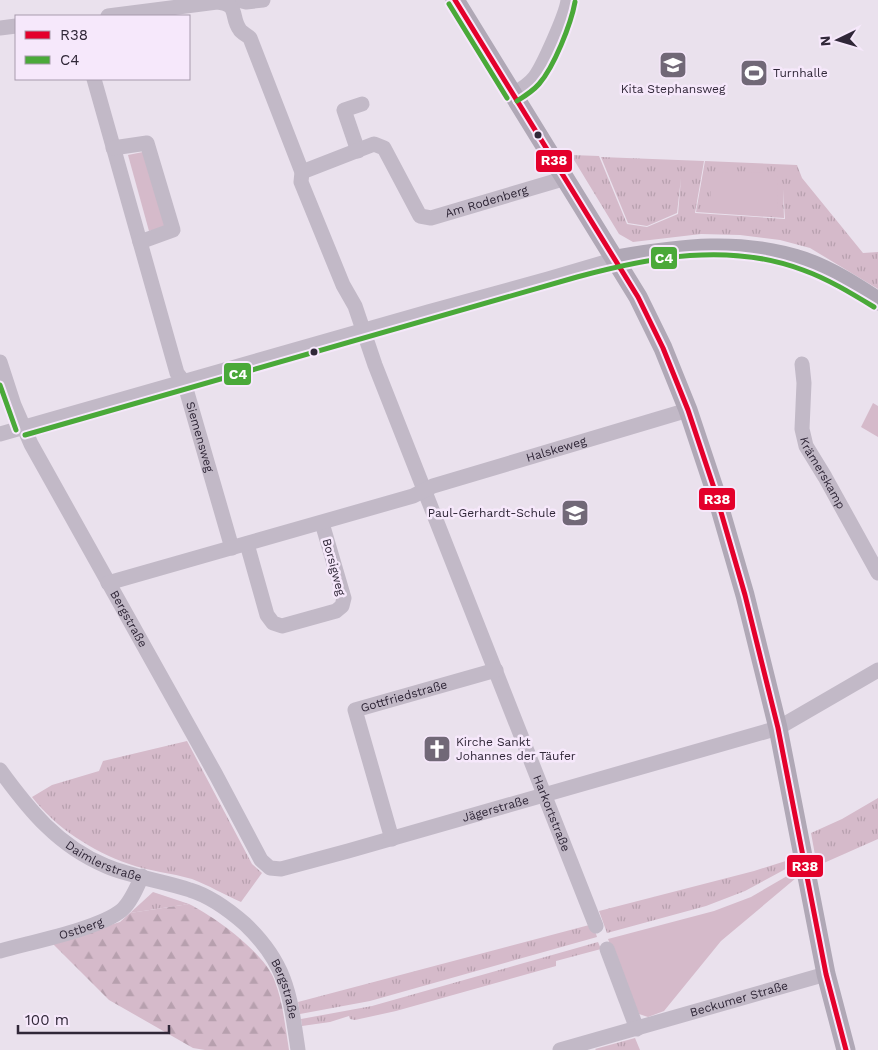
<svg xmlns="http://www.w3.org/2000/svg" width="878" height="1050" font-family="'Work Sans',sans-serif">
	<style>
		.grass { fill: url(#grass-tufts) }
		.forest { fill: url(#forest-firs) }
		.park { fill: #d5baca }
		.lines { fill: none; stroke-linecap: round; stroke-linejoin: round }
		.minor { stroke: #c2b9c7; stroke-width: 15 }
		.major { stroke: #b0a8b6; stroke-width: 19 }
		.bus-1-casing { stroke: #f6e8fb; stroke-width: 9 }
		.bus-2-casing { stroke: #f6e8fb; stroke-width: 9 }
		.bus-1 { stroke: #e4002b; stroke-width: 5 }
		.bus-2 { stroke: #4aa939; stroke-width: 5 }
		.bus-dot { fill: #302738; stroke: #f6e8fb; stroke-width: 2 }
		.labels { text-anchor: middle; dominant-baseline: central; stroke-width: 5; stroke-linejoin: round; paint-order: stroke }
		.poi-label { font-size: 12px; fill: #302738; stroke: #f6e8fb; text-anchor: start }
		.street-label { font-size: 12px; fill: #302738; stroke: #f6e8fb }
		.line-badge { stroke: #f6e8fb; stroke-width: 2 }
		.badge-label { font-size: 14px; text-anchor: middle; font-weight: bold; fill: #fff }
	</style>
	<defs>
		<pattern id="grass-tufts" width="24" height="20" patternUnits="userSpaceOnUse" patternTransform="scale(1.25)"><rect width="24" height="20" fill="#d5baca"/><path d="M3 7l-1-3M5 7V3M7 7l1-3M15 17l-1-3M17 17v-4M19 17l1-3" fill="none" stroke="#b7a0ae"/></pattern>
		<pattern id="forest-firs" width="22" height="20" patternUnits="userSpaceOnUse" patternTransform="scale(1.25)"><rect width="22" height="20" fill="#d5baca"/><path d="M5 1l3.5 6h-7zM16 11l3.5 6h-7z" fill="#b7a0ae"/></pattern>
	</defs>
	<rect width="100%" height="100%" fill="#eae1ed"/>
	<g class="grass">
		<polygon points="571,155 599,156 627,224 647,227 678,214 681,178 677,213 647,226 628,223 601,157 704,161 695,213 785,219 783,189 784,218 696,212 705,161 797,165 802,178 863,253 878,252 878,289 810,248 780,240 740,235 701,234 633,242 619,234"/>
		<path d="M187,741l65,123 10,9 -21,29c-16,-7 -33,-17 -49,-23 -21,-6 -43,-8 -63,-15 -37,-13 -73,-36 -97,-67l20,-12 47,-14 4,-10z"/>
		<polygon points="878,798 878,839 817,866 811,833 842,819"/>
		<polygon points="792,859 793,865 745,891 706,906 607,933 599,911 754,871"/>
		<polygon points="153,892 189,904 130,913"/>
		<polygon points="593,924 597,937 370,1001 300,1014 298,1002"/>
		<polygon points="598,942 601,949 556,961 556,966 396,1011 355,1020 350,1019 349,1016 330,1022 302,1026 301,1019 372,1006"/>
		<polygon points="635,1038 640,1050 596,1050 595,1049"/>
	</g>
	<path class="forest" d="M189,904c26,13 73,47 85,75 9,22 11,47 15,71h-84l-12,-2 -84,-48 -57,-57 68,-21 10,-9z"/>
	<g class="park">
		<polygon points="143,152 165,227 149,231 128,155"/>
		<polygon points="777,172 778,210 711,210 711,173"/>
		<polygon points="873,403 878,406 878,437 861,427"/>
		<polygon points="794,872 796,878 721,941 664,1011 648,1017 639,1014 608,939 714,911 751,897"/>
	</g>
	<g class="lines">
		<g class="minor">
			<polyline points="238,0 246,2 263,0"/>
			<path id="s1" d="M108,16l109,-14c23,2 13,15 23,28 2,3 7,5 10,8l52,134 -1,10 42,103 12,21 20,59 221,561"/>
			<polyline points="0,28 16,26"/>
			<path id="s2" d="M94,79l83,294 7,9 48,166"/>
			<path d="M513,94c9,-5 16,-9 22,-17 8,-11 32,-64 33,-77"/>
			<polyline points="113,148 147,143 173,230 140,242"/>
			<polyline points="358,151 344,110 362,104"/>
			<path id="s3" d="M302,172l72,-28 10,4 36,68 11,2 135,-40"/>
			<path id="s4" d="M0,362l14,43 17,39 185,331 45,85 9,8 11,1 67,-18 430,-123 100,-58"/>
			<path id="s5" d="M802,364l2,19 -2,46 4,17 19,31 53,96"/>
			<polyline points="0,434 428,312 548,279 616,259"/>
			<polyline points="247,544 267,615 273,623 282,626 336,611 342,606 344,598 322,523"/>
			<path id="s6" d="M108,583l305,-87 20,-10 255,-76"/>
			<path id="s7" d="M0,770c29,40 58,76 106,96 26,11 57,15 84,24 20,6 39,20 55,34 42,40 45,71 53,126"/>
			<path id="s8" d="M392,839l-37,-129 141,-40"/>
			<polyline points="607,949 637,1029"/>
			<path id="s9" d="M0,951c31,-9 99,-22 122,-41 9,-8 15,-23 20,-34"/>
			<path id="s10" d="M560,1050l266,-76"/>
		</g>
		<g class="major">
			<polyline points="455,0 638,297 663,348 688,410 714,488 745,595 778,728 826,974 846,1050"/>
			<path d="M616,259c65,-11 124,-19 188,2 26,9 51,25 74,40"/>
		</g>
		<defs>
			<polyline id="bus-1" points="455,0 638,297 663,348 688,410 714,488 745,595 778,728 826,974 846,1050"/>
			<g id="bus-2">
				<polyline points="449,4 507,98"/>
				<path d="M517,101c8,-5 16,-10 22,-17 15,-17 32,-60 36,-82"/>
				<polyline points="0,385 16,430"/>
				<path d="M25,435l552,-158c74,-20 152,-35 226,-7 25,9 48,23 71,37"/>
			</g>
		</defs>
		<use href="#bus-1" class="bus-1-casing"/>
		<use href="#bus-2" class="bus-2-casing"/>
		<use href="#bus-1" class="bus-1"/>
		<use href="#bus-2" class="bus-2"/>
	</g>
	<defs>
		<symbol id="school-square" viewBox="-11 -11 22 22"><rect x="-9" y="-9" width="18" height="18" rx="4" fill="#716877" stroke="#f6e8fb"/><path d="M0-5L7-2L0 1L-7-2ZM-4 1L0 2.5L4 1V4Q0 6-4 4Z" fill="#fff"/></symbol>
		<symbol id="stadium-square" viewBox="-11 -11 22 22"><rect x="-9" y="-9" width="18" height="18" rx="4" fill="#716877" stroke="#f6e8fb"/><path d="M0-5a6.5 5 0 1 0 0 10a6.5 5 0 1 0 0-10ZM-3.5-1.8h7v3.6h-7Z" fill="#fff"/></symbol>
		<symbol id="church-square" viewBox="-11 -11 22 22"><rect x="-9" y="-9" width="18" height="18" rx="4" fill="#716877" stroke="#f6e8fb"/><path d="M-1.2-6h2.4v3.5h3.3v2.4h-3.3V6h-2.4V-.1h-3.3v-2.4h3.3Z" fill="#fff"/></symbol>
	</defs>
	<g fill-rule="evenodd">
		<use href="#school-square" x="657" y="49" width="32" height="32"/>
		<use href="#stadium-square" x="738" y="57" width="32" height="32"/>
		<use href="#school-square" x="559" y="497" width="32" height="32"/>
		<use href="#church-square" x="421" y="733" width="32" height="32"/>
	</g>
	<g class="bus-dot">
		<circle cx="538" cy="135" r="4.5"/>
		<circle cx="314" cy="352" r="4.5"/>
	</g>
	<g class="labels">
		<g class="poi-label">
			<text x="773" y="73">Turnhalle</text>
			<text x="673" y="89" text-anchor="middle">Kita Stephansweg</text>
			<text x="556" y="513" text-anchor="end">Paul-Gerhardt-Schule</text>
			<text x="456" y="742">Kirche Sankt<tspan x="456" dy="14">Johannes der Täufer</tspan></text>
		</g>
		<g class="street-label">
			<text stroke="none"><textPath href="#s3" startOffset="234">Am Rodenberg</textPath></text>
			<text stroke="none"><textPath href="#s2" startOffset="374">Siemensweg</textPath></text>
			<text stroke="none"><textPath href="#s6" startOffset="468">Halskeweg</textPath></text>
			<text stroke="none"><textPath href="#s5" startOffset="114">Krämerskamp</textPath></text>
			<text transform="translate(334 567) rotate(75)">Borsigweg</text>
			<text stroke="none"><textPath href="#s4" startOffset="288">Bergstraße</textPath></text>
			<text stroke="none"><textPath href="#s8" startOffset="185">Gottfriedstraße</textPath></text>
			<text stroke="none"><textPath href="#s4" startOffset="809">Jägerstraße</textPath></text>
			<text stroke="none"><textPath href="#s1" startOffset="996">Harkortstraße</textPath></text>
			<text stroke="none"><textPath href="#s7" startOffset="141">Daimlerstraße</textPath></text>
			<text stroke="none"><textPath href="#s9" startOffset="84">Ostberg</textPath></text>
			<text stroke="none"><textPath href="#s7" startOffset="375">Bergstraße</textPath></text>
			<text stroke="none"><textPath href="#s10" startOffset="186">Beckumer Straße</textPath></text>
		</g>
	</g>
	<g class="line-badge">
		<rect x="535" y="149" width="38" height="24" rx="5" fill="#e4002b"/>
		<rect x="650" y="246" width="28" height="24" rx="5" fill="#4aa939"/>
		<rect x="223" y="362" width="29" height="24" rx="5" fill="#4aa939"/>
		<rect x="698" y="487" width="38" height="24" rx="5" fill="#e4002b"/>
		<rect x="786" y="854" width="38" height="24" rx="5" fill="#e4002b"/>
	</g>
	<g class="badge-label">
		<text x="554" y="165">R38</text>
		<text x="664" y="263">C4</text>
		<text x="238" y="379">C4</text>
		<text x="717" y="504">R38</text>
		<text x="805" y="871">R38</text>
	</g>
	<rect x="15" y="15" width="175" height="65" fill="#f6e8fb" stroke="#a79bad"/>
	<rect x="25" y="31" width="25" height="8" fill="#e4002b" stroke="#a79bad"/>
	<text x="60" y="40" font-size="15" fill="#302738">R38</text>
	<rect x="25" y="56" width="25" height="8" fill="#4aa939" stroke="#a79bad"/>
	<text x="60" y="65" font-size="15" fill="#302738">C4</text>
	<g transform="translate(838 40) rotate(265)" stroke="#f6e8fb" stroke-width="4" paint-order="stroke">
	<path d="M0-4L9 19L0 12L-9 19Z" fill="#302738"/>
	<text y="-8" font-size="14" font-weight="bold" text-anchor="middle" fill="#302738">N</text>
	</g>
	<path d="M18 1025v8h151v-8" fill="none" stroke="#302738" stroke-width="2.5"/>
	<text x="25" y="1025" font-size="15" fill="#302738" stroke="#f6e8fb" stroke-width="4" paint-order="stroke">100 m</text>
</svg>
